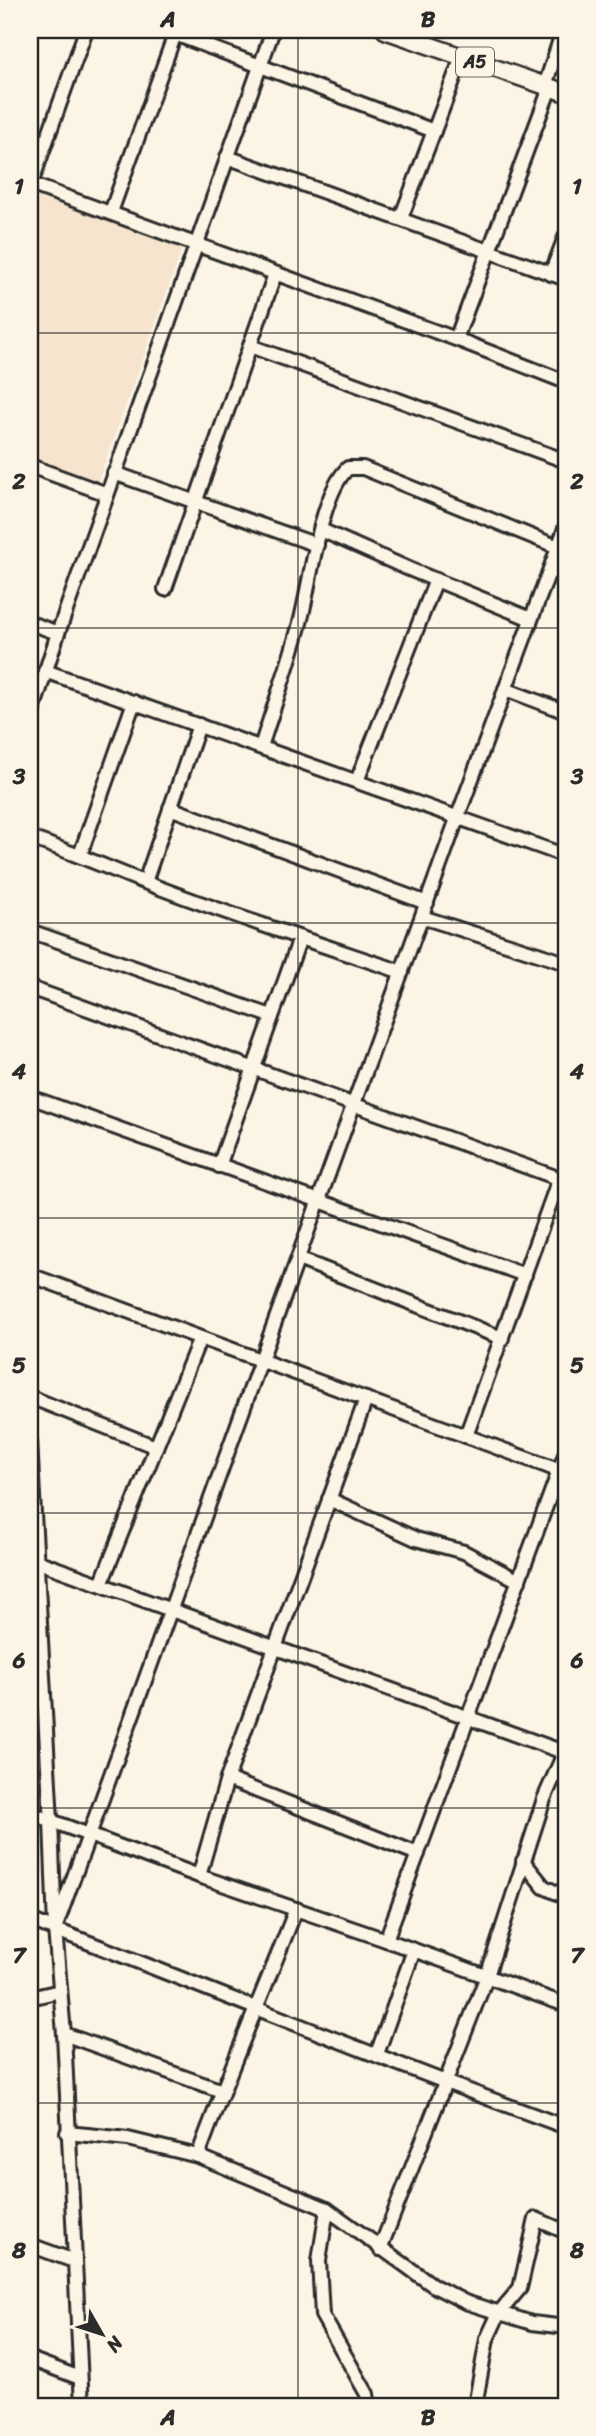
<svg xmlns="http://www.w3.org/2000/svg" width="596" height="2436" font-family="Sriracha,sans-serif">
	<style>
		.built { fill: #f6e4ce }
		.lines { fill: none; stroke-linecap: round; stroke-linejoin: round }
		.minor-casing { stroke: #2b2b2b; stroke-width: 18 }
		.major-casing { stroke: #2b2b2b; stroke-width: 21 }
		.minor { stroke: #fcf5e5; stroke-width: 12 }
		.major { stroke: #fcf5e5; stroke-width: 16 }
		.grid { fill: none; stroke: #2b2b2b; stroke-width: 2; stroke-opacity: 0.55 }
		.labels { text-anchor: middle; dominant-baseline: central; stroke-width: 6; stroke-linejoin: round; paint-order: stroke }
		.shield { fill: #fcf5e5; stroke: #6a6863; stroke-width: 2 }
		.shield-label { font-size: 18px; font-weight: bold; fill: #2b2b2b }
		.neatline { fill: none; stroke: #2b2b2b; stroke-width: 2.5 }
		.grid-label { font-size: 23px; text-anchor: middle; font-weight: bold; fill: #2b2b2b }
	</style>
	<rect width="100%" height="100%" fill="#fcf5e5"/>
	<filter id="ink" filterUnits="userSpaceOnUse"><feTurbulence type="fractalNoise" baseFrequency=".0143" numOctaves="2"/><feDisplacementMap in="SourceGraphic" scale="14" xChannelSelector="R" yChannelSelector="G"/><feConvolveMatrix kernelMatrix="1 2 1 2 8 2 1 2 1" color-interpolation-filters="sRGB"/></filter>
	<g filter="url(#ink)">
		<polygon class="built" points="30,193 183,247 98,482 30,458"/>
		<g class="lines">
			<defs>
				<g id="minor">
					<polyline points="164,30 434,131"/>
					<polyline points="545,86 563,30"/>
					<polyline points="227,157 566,279"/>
					<polyline points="30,184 456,339 566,382"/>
					<polyline points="31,184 86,30"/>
					<polyline points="111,212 175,34"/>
					<polyline points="401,218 462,57"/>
					<polyline points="551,274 566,235"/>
					<polyline points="456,339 550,88"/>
					<polyline points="250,346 566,461"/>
					<polyline points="30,466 107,494"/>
					<polyline points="114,473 317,545"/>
					<polyline points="321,530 409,569 531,619"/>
					<polyline points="550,570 566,576"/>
					<polyline points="165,589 275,274"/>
					<polyline points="30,623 58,633"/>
					<polyline points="45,671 566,856"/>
					<polyline points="505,689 566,712"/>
					<polyline points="30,731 35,704 58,633 273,30"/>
					<path d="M261,747c13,-42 29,-85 40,-128 10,-39 19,-125 47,-151h15l195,79"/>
					<polyline points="357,781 436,580"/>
					<polyline points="170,808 427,903"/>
					<path d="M30,838c39,13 76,29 114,44 85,33 172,61 258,90"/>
					<polyline points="80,855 134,702"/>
					<polyline points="145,882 199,725"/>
					<polyline points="422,917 566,963"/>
					<polyline points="30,931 271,1016"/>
					<polyline points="30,988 566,1181"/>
					<polyline points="30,1097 525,1275"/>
					<polyline points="219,1166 300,938"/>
					<polyline points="298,1259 502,1338"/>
					<polyline points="30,1275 566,1473"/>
					<polyline points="30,1397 156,1447"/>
					<polyline points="466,1436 559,1179"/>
					<polyline points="30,1441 51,1821 55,1929 64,2034 82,2406"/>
					<polyline points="329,1499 416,1539 464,1552 519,1581"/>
					<polyline points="36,1561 566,1753"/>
					<polyline points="101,1584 200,1338"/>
					<polyline points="227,1779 418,1854"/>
					<polyline points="30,1813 199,1876 386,1940 566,2005"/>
					<polyline points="523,1861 544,1887 566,1897"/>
					<polyline points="199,1876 227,1779 366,1399"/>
					<path d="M30,1920c179,68 356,142 536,207"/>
					<polyline points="55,1929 458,816 566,526"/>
					<polyline points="386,1940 566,1452"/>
					<polyline points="30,1998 60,1991"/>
					<polyline points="64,2034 222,2091"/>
					<polyline points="377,2054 414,1950"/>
					<polyline points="67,2133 128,2139 198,2156 327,2209 434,2286 465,2302 532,2323 566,2327"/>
					<path d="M198,2156c30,-83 66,-165 98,-247"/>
					<polyline points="327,2209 319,2261 322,2315 367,2394 369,2406"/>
					<polyline points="30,2245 74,2261"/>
					<polyline points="380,2249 487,1976 544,1799 566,1749"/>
					<polyline points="30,2359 80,2378"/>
					<polyline points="475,2406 487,2339 499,2313 520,2288 536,2219 566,2232"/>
				</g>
				<polyline id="major" points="385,30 566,93"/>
			</defs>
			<use href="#minor" class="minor-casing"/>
			<use href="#major" class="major-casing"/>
			<use href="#minor" class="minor"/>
			<use href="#major" class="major"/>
		</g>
	</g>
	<path class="grid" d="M298,30v2376M30,333h536M30,628h536M30,923h536M30,1218h536M30,1513h536M30,1808h536M30,2103h536"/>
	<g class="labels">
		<rect class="shield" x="456" y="47.5" width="38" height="29" rx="5"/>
		<g class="shield-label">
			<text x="475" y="62">A5</text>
		</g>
	</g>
	<rect width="596" height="2436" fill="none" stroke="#fcf5e5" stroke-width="77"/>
	<g transform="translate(102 2334) rotate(129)" stroke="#fcf5e5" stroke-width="5" paint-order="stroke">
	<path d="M0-5L12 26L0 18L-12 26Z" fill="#2b2b2b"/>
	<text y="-10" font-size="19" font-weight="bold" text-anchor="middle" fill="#2b2b2b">N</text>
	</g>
	<rect x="38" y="38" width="520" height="2360" class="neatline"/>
	<g class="grid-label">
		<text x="168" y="27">A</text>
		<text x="428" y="27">B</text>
		<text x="19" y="194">1</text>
		<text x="577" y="194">1</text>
		<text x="19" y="489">2</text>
		<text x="577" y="489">2</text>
		<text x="19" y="784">3</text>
		<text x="577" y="784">3</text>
		<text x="19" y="1079">4</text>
		<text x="577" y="1079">4</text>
		<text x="19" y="1373">5</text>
		<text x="577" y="1373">5</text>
		<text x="19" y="1668">6</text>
		<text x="577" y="1668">6</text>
		<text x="19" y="1963">7</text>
		<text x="577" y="1963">7</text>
		<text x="19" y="2258">8</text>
		<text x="577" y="2258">8</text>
		<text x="168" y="2425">A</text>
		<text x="428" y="2425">B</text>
	</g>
</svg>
